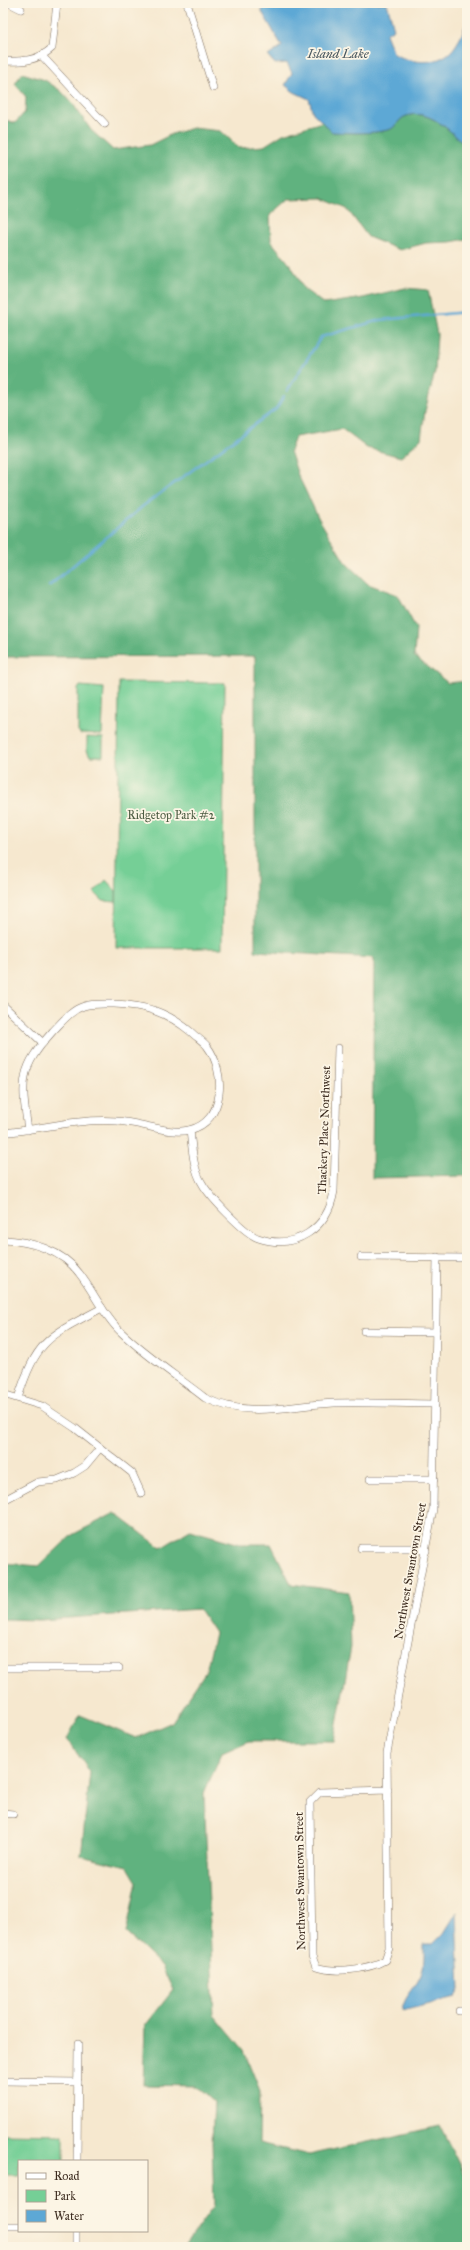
<svg xmlns="http://www.w3.org/2000/svg" width="470" height="2250" font-family="'IM FELL Great Primer',serif">
	<style>
		.green { fill: #75cf96; stroke: #587c5a }
		.forest { fill: #60b27f; stroke: #4e6e4e }
		.water { fill: #5da8d5; stroke: #4c697a }
		.lines { fill: none; stroke-linecap: round; stroke-linejoin: round }
		.stream { stroke: #5da8d5; stroke-width: 2.5 }
		.minor-casing { stroke: #7c6c5c; stroke-width: 8 }
		.minor { stroke: #fff; stroke-width: 7 }
		.labels { text-anchor: middle; dominant-baseline: central; stroke-width: 3.5; stroke-linejoin: round; paint-order: stroke }
		.park-label { font-size: 12px; fill: #4c5c42; stroke: #fcf5e5 }
		.street-label { font-size: 12px; fill: #3b2a1e; stroke: #fcf5e5 }
		.water-label { font-size: 13px; font-style: italic; fill: #47565e; stroke: #fcf5e5 }
	</style>
	<rect width="100%" height="100%" fill="#fcf5e5"/>
	<filter id="ink" filterUnits="userSpaceOnUse"><feTurbulence type="fractalNoise" baseFrequency=".025" numOctaves="2"/><feDisplacementMap in="SourceGraphic" scale="8" xChannelSelector="R" yChannelSelector="G"/><feConvolveMatrix kernelMatrix="1 2 1 2 8 2 1 2 1" color-interpolation-filters="sRGB"/></filter>
	<filter id="wash" filterUnits="userSpaceOnUse"><feTurbulence type="fractalNoise" baseFrequency=".012" numOctaves="4" result="noise"/><feDisplacementMap in="SourceGraphic" scale="16" xChannelSelector="R" yChannelSelector="G"/><feGaussianBlur stdDeviation="0.9" result="paint"/><feColorMatrix in="noise" values="0 0 0 0 0 0 0 0 0 0 0 0 0 0 0 0 0 1.4 0 .05"/><feComposite in="paint" operator="in"/></filter>
	<g filter="url(#wash)">
		<rect width="100%" height="100%" fill="#f6e8cf"/>
		<g class="green">
			<polygon points="119,682 225,683 222,948 116,948"/>
			<polygon points="80,686 104,688 102,735 80,734 78,732 78,689"/>
			<polygon points="87,737 103,738 103,756 90,756 87,750"/>
			<polygon points="106,880 116,891 116,902 103,901 94,892"/>
			<polygon points="3,2134 64,2135 64,2161 19,2161 19,2175 3,2175"/>
		</g>
		<g class="forest">
			<path d="M22,73l23,7 16,11 12,13 18,26 22,20 37,-5 22,-11 21,-6 28,3 18,17 25,-2 19,-12 39,-12 11,10c18,1 37,2 55,-2 7,-1 10,-10 16,-13 24,-11 47,15 63,30v92l-17,3 -24,1 -26,7 -32,-13 -21,-28 -25,-11 -34,1 -18,16 1,26 21,26 12,22 20,15 39,-6 42,-10 23,2 9,44 -2,38 -10,39 -4,28 -20,18 -34,-9 -25,-19 -47,8 -5,14 8,24 21,44 26,43 23,22 30,11 18,33 -2,28 34,27 19,-2v495l-95,2 2,-220 -119,-7v-295l-252,1v-538l12,4 10,-11 1,-15 -11,-13z"/>
			<polygon points="115,1513 161,1548 190,1530 240,1544 271,1544 291,1584 349,1592 351,1647 334,1741 249,1741 222,1753 204,1793 214,2015 244,2051 260,2091 259,2143 309,2155 440,2126 464,2174 467,2175 467,2247 184,2247 214,2206 212,2143 214,2102 196,2086 143,2085 145,2026 173,1990 162,1967 126,1933 137,1882 128,1867 81,1856 90,1772 67,1739 80,1715 136,1738 172,1722 206,1671 215,1633 199,1609 40,1620 3,1619 3,1563 39,1566 72,1535"/>
		</g>
		<g class="water">
			<path d="M262,3h125l7,26 -8,5 8,20c19,10 48,13 62,-9 5,-7 8,-16 11,-24v126c-16,-15 -39,-41 -63,-30 -6,3 -9,12 -16,13 -18,4 -37,3 -56,2l-19,-19 -4,-14 -15,-7 -9,-7 7,-12 -5,-10 -12,1 -7,-8 14,-10 -20,-34z"/>
			<path d="M457,1912l3,78 -4,7 -54,14c2,-14 10,-19 16,-30 7,-11 6,-24 6,-37h9l11,-11z"/>
		</g>
		<g class="lines">
			<g class="stream">
				<polyline points="287,391 321,337 380,320 467,312"/>
				<polyline points="49,586 143,506 276,409 284,396"/>
			</g>
		</g>
	</g>
	<g filter="url(#ink)">
		<g class="lines">
			<defs>
				<g id="minor">
					<polyline points="9,3 21,9"/>
					<polyline points="187,3 213,88"/>
					<polyline points="43,57 105,124"/>
					<path d="M3,61c18,1 35,0 49,-13l5,-45"/>
					<polyline points="3,1005 43,1043"/>
					<path d="M190,1130c2,17 3,39 12,53 7,13 42,50 56,55 38,13 70,-10 76,-47l4,-143"/>
					<path d="M3,1133c37,-4 77,-15 114,-12 22,1 52,14 72,9 37,-8 37,-59 18,-84 -4,-5 -11,-9 -16,-14 -24,-20 -46,-27 -77,-28 -10,0 -21,-1 -30,2 -13,4 -22,16 -31,25 -34,38 -32,50 -25,99"/>
					<path d="M3,1240c27,1 59,10 76,33 15,19 24,42 42,59 26,25 56,44 84,66 43,21 84,7 129,5 34,-1 68,1 101,1"/>
					<polyline points="361,1257 467,1258"/>
					<polyline points="364,1331 436,1332"/>
					<polyline points="3,1394 42,1406 75,1428 132,1473 141,1493"/>
					<path d="M18,1398c19,-59 31,-62 84,-90"/>
					<polyline points="370,1479 434,1479"/>
					<polyline points="6,1499 38,1482 57,1480 74,1473 85,1466 100,1448"/>
					<polyline points="361,1548 415,1548 426,1551"/>
					<polyline points="3,1668 119,1668"/>
					<path d="M388,1790l-68,2 -10,10 2,154 4,11c18,6 52,3 69,-7l4,-12 -2,-195 46,-244 4,-252"/>
					<polyline points="3,1813 13,1814"/>
					<polyline points="459,2011 467,2011"/>
					<polyline points="3,2081 78,2082"/>
					<polyline points="77,2161 78,2044"/>
					<polyline points="3,2226 19,2226"/>
					<polyline points="76,2247 76,2231"/>
				</g>
			</defs>
			<use href="#minor" class="minor-casing"/>
			<use href="#minor" class="minor"/>
		</g>
	</g>
	<g class="labels">
		<g class="park-label">
			<text x="171" y="815">Ridgetop Park #2</text>
		</g>
		<g class="street-label">
			<text transform="translate(324 1130) rotate(-88)">Thackery Place Northwest</text>
			<text transform="translate(410 1571) rotate(-80)">Northwest Swantown Street</text>
			<text transform="translate(300 1881) rotate(-91)">Northwest Swantown Street</text>
		</g>
		<g class="water-label">
			<text x="338" y="54">Island Lake</text>
		</g>
	</g>
	<rect width="470" height="2250" fill="none" stroke="#fcf5e5" stroke-width="16"/>
	<rect x="18" y="2160" width="130" height="72" fill="#fcf5e5" stroke="#afa495"/>
	<rect x="26" y="2173" width="20" height="6" fill="#ffffff" stroke="#afa495"/>
	<text x="54" y="2180" font-size="12" fill="#3b2a1e">Road</text>
	<rect x="26" y="2190" width="20" height="12" fill="#75cf96" stroke="#afa495"/>
	<text x="54" y="2200" font-size="12" fill="#3b2a1e">Park</text>
	<rect x="26" y="2210" width="20" height="12" fill="#5da8d5" stroke="#afa495"/>
	<text x="54" y="2220" font-size="12" fill="#3b2a1e">Water</text>
</svg>
